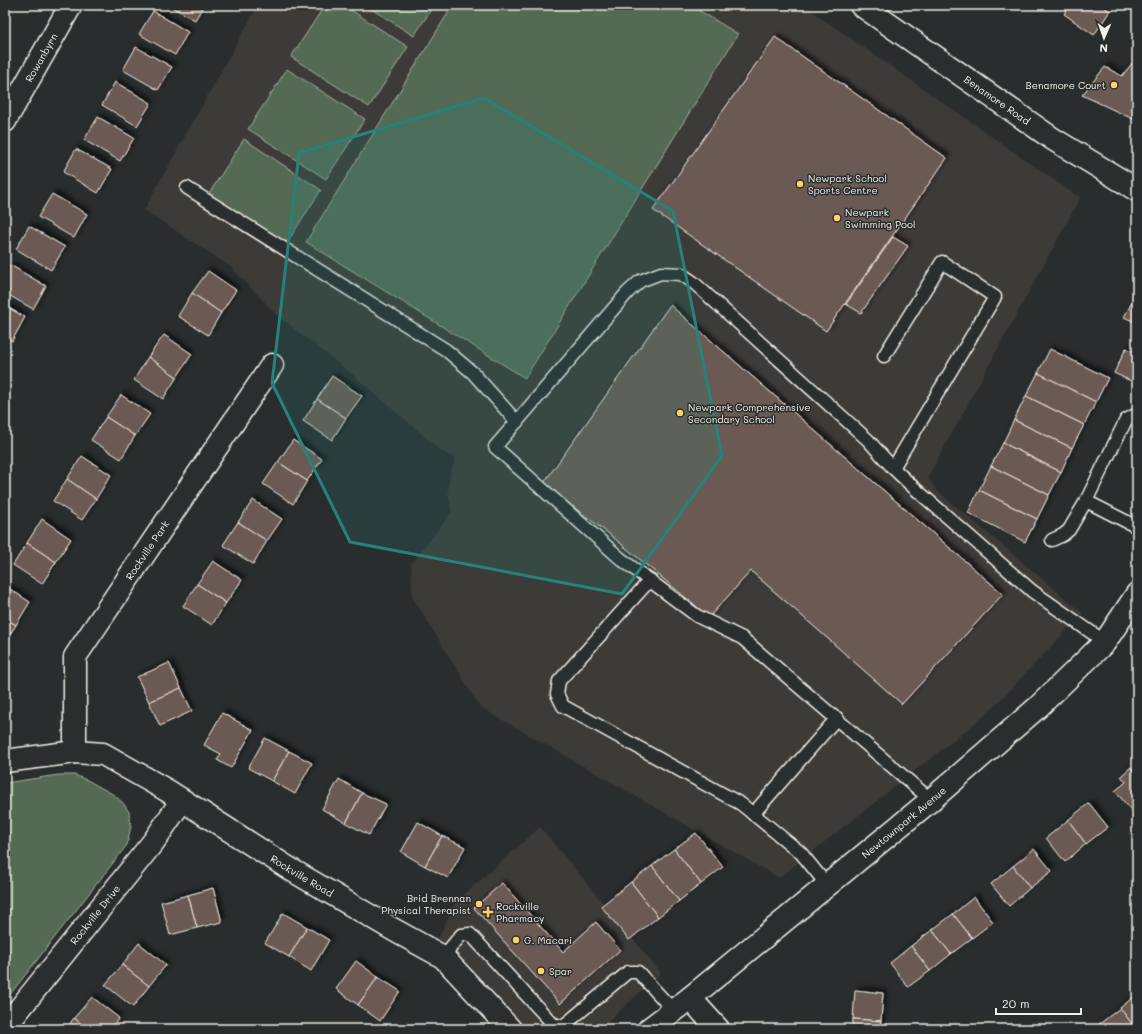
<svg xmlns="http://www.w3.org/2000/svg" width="1142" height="1034" font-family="Mali,sans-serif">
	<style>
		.built { fill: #3e3a39 }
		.green { fill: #546a55; stroke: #a4ae9e }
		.building { fill: #6b5a53; stroke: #f4f1e8; filter: url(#shadow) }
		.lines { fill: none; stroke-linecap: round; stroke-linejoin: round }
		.lane-casing { stroke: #f4f1e8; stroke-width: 15 }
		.street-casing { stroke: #f4f1e8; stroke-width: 25 }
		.secondary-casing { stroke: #f4f1e8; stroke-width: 25 }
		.lane { stroke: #2a2d2e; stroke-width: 12 }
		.street { stroke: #2a2d2e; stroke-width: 22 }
		.secondary { stroke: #2a2d2e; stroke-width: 22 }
		.marked { fill: #26827a; fill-opacity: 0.2; stroke: #26827a; stroke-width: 3; stroke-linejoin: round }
		.poi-dot { fill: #ffd166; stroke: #2a2d2e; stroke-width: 1.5 }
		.labels { text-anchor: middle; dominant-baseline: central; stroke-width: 3; stroke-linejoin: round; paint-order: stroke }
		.street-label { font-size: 10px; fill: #f4f1e8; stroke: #2a2d2e }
		.poi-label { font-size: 10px; fill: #f4f1e8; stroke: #2a2d2e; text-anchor: start }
	</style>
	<defs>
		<filter id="shadow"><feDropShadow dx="3.5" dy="-3.5" stdDeviation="2" flood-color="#0009"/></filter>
	</defs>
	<rect width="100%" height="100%" fill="#2a2d2e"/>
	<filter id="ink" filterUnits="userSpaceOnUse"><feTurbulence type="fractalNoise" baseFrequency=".025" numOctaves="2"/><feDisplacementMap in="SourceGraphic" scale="8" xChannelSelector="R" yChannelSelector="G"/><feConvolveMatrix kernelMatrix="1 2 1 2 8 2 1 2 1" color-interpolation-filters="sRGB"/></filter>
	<g filter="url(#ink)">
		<g class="built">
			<polygon points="258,5 803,5 1080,198 928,477 935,489 1083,613 988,713 779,878 480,707 412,596 411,564 452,512 448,492 450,473 456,459 443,452 352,374 277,315 231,267 144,210"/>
			<polygon points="540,827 661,973 600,1029 523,1029 438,938 456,902"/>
		</g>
		<g class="green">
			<polygon points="325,5 343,5 408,47 369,107 291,57"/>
			<polygon points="365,5 434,5 414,36"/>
			<polygon points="453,5 690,5 738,34 525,378 306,242"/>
			<polygon points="287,69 365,119 326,179 248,129"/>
			<polygon points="244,139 321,190 282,250 205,200"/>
			<polygon points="58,775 75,775 89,781 114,795 123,803 129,812 131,826 127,845 5,1001 5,783"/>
		</g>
		<g class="building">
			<polygon points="168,5 204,5 195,20"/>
			<polygon points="1069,5 1101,5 1110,11 1094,35 1064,14"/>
			<polygon points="153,11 188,32 175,55 139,34"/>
			<polygon points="775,37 947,158 826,331 653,210"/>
			<polygon points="136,47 172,67 158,90 123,70"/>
			<polygon points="1137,57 1137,121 1082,95 1105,67 1122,76"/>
			<polygon points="115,82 151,103 137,126 102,105"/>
			<polygon points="98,117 134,138 120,161 84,140"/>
			<polygon points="76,149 112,169 98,193 63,172"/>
			<polygon points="52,194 87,214 74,238 38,217"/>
			<polygon points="29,226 65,247 51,270 16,249"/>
			<polygon points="893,237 908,246 861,313 846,304"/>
			<polygon points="10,265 46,286 33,309 5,293 5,274"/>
			<polygon points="208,271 236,290 221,313 192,293"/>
			<polygon points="192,293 221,313 208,335 178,316"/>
			<polygon points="1137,293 1137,323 1124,317"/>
			<polygon points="670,305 1003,594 902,704 751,571 709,617 608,533 543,484"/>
			<polygon points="5,306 25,317 12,341 5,337"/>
			<polygon points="164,335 192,354 177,377 148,357"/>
			<polygon points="1126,348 1137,353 1137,384 1114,373"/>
			<polygon points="1050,349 1108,378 1096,402 1038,373"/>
			<polygon points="148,357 177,377 163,399 134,380"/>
			<polygon points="1038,373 1096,402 1084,425 1026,396"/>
			<polygon points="332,376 362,396 346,418 317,399"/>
			<polygon points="121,395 150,414 135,436 106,417"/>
			<polygon points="1026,396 1084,425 1072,448 1014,420"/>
			<polygon points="317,399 346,418 332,440 303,421"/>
			<polygon points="106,417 135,436 121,459 91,440"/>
			<polygon points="1014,420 1072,448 1061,472 1003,443"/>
			<polygon points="293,440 322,459 307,481 278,462"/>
			<polygon points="1003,443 1061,472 1049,495 991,466"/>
			<polygon points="82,456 111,475 96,499 67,479"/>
			<polygon points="278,462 307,481 293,504 263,484"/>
			<polygon points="991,466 1049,495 1037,519 979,490"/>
			<polygon points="67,479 96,499 82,520 53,501"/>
			<polygon points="979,490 1037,519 1025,542 968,513"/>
			<polygon points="253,500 282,519 267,541 238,522"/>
			<polygon points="42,519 71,539 56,562 27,543"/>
			<polygon points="238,522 267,541 253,564 223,545"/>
			<polygon points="27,543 56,562 42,584 13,565"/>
			<polygon points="213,561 242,580 226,603 197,584"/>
			<polygon points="197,584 226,603 212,625 183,606"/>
			<polygon points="5,586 30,602 16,625 5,618"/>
			<polygon points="5,618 16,625 5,642"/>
			<polygon points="169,663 181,688 149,702 137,677"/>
			<polygon points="181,688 192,711 160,726 149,702"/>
			<polygon points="222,713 253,730 231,768 217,760 221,754 204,745"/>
			<polygon points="265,738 289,751 272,781 248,768"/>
			<polygon points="289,751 312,763 295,794 272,781"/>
			<polygon points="1131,767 1137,774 1137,817 1115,791 1126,782 1121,776"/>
			<polygon points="339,779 362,793 346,823 322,809"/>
			<polygon points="362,793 386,804 369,835 346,823"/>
			<polygon points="1089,803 1108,827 1086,844 1068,820"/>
			<polygon points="1068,820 1086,844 1065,862 1046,838"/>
			<polygon points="418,822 442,836 425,866 401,852"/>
			<polygon points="696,833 723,867 701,884 674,849"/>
			<polygon points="442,836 465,847 448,878 425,866"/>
			<polygon points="674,849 701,884 679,901 652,866"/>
			<polygon points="1034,849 1052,871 1030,888 1013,866"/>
			<polygon points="652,866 679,901 658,917 631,882"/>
			<polygon points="1013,866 1030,888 1009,906 991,884"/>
			<polygon points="631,882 658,917 629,940 601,906"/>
			<polygon points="502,883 563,952 596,922 620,950 560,1004 474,908"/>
			<polygon points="213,888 222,922 197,928 188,895"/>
			<polygon points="188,895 197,928 170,935 161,902"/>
			<polygon points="974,897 993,922 972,938 953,914"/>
			<polygon points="283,913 307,927 289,957 265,943"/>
			<polygon points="953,914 972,938 951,954 932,930"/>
			<polygon points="307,927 329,940 311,971 289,957"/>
			<polygon points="932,930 951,954 930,971 911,946"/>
			<polygon points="139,943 166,965 149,986 122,965"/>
			<polygon points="911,946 930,971 908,987 890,963"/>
			<polygon points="356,961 378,977 358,1005 336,989"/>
			<polygon points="122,965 149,986 133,1007 105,985"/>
			<polygon points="378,977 400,991 380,1021 358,1005"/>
			<polygon points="855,990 883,993 881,1021 853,1019"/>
			<polygon points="1137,994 1137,1029 1136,1029 1120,1008"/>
			<polygon points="92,997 119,1018 110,1029 88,1029 74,1018"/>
			<polygon points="1120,1008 1136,1029 1101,1029 1098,1025"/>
			<polygon points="74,1018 88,1029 66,1029"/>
			<polygon points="853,1019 881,1021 880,1029 852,1029"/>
		</g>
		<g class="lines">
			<defs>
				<g id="lane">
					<polyline points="187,188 446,350 473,373 517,422"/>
					<polyline points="884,356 942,262 995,297 893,468"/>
					<polyline points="1137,414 1126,420 1086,501 1137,527"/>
					<polyline points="1052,540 1063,535 1069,530 1086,501"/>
					<polyline points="650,580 559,681 557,694 563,706 741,804 801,853 827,885"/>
					<polyline points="931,800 742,638 697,616 621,559 495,447 627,293 640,281 661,273 681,274 693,282 868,440 893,468 912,486 1032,591 1105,642"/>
					<polyline points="753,814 837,718"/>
					<polyline points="443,957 461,935 470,934 552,1023 562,1027 628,972 638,972 673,1010"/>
				</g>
				<g id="street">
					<path id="s1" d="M5,121l66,-116"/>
					<path id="s2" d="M75,752v-95l197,-292"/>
					<path id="s3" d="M5,761l70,-9 28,2 65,37 122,78 104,61 49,27 67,72"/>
					<polyline points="690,998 718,1029"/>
					<path id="s4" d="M5,1027l149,-186 28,-41"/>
				</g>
				<g id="secondary">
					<path id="s5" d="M861,5l192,134 84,51"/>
					<path id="s6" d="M649,1029l41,-31 241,-198 107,-93 67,-65 32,-48"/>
				</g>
			</defs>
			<use href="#lane" class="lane-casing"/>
			<use href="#street" class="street-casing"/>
			<use href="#secondary" class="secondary-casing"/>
			<use href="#lane" class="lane"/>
			<use href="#street" class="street"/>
			<use href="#secondary" class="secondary"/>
		</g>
	</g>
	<path class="marked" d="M484,98l189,113 49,245 -100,138 -272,-52 -78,-159 27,-230z"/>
	<g class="poi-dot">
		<circle cx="1114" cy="85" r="4"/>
		<circle cx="800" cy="184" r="4"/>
		<circle cx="837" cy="218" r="4"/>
		<circle cx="680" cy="413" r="4"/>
		<circle cx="479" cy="904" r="4"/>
		<path d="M486 906h4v4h4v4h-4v4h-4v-4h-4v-4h4z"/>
		<circle cx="516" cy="940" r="4"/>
		<circle cx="541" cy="971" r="4"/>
	</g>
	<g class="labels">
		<g class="street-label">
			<text stroke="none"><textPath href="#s1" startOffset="73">Rowanbyrn</textPath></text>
			<text stroke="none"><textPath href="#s5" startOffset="166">Benamore Road</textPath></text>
			<text stroke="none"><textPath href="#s2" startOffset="224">Rockville Park</textPath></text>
			<text stroke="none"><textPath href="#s6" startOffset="328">Newtownpark Avenue</textPath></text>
			<text stroke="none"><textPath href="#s3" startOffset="332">Rockville Road</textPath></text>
			<text stroke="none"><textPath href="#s4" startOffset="144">Rockville Drive</textPath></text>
		</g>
		<g class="poi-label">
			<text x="1106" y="85" text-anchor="end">Benamore Court</text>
			<text x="808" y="178">Newpark School<tspan x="808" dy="12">Sports Centre</tspan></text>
			<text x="845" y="212">Newpark<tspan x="845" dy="12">Swimming Pool</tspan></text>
			<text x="688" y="407">Newpark Comprehensive<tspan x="688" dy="12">Secondary School</tspan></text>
			<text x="471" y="898" text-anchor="end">Brid Brennan<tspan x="471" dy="12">Physical Therapist</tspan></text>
			<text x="496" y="906">Rockville<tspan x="496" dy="12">Pharmacy</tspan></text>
			<text x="524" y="940">G. Macari</text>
			<text x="549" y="971">Spar</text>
		</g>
	</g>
	<rect width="1142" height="1034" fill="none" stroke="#2a2d2e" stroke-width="20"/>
	<rect x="10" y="10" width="1122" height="1014" fill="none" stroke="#f4f1e8" stroke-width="1.5" filter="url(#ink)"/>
	<g transform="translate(1104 38) rotate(182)" stroke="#2a2d2e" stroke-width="3" paint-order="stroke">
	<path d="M0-3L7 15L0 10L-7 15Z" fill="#f4f1e8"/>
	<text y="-6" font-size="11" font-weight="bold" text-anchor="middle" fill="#f4f1e8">N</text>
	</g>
	<path d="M996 1008v6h85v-6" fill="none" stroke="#f4f1e8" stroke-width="2"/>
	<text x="1002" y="1008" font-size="12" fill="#f4f1e8" stroke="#2a2d2e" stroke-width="3" paint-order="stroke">20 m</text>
</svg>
